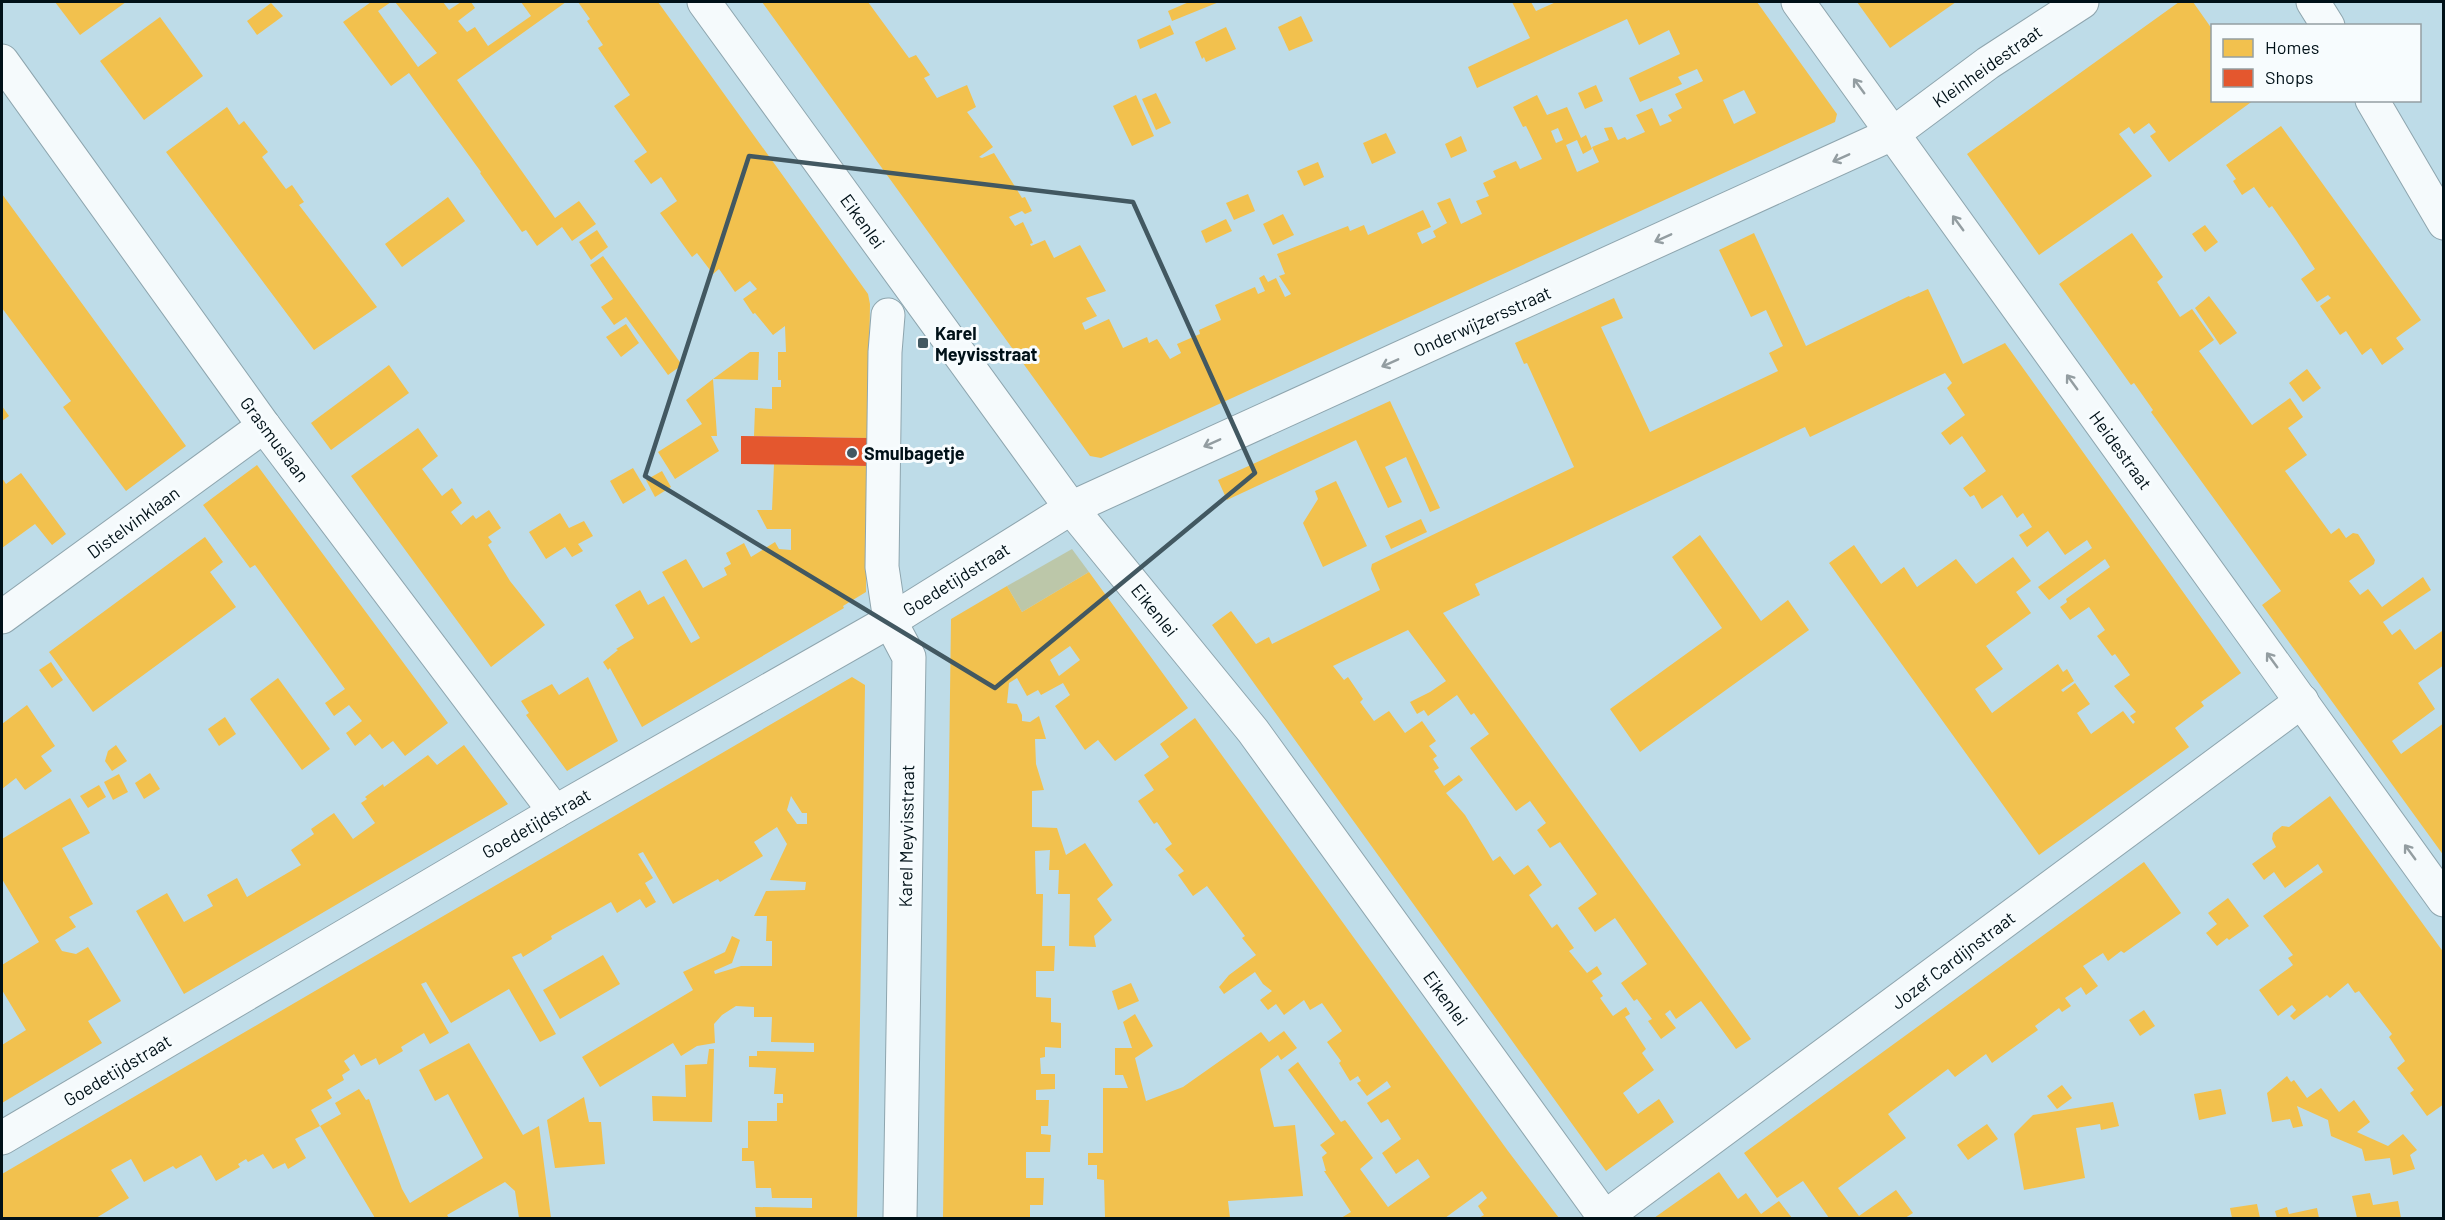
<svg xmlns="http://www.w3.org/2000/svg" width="2445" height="1220" font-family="Barlow,sans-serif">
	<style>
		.green { fill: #bcc7a9 }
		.homes { fill: #f2c14e; fill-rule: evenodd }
		.shops { fill: #e4572e }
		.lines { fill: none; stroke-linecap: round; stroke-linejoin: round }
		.minor-casing { stroke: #8ea5ae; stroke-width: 35 }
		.minor { stroke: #f5fafc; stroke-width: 33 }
		.oneway { stroke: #939da1 }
		.marked { fill: none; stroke: #425861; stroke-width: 4.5; stroke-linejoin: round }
		.poi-dot { fill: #425861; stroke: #f7fcfe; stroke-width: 2 }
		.labels { text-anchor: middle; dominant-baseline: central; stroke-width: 6; stroke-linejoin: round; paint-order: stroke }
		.street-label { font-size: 18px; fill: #001118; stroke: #f7fcfe }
		.poi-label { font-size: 18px; font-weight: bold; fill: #001118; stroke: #f7fcfe; text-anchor: start }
	</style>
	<rect width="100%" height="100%" fill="#bedce8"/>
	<polygon class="green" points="1072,549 1089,572 1022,612 1007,586"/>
	<g class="homes">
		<polygon points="55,2 126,2 80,35"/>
		<polygon points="371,2 391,2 378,11 418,67 437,53 395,2 443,2 449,10 461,2 471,2 475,8 458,21 467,32 475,27 488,46 531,16 521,2 566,2 457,80 555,218 579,201 596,224 572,241 562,227 537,246 526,230 522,232 480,173 481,172 409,73 391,86 343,22"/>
		<polygon points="578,2 658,2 868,294 870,304 868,438 754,436 755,408 772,409 772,387 781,387 781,380 778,380 778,352 786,352 785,326 773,335 755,313 753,314 743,299 757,289 750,281 735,292 719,269 713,274 697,253 692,257 660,213 677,201 661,177 651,184 634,161 647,152 614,106 630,95 598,48 603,45 587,21 590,19"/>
		<path d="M762,2h106l41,56 7,-3 14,20 -6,3 13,20 30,-13 9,22 -9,5 26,35 -14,10 3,1 12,-5 28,45 3,-1 7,14 -7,3 -3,-3 -13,6 6,9 8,-4 10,21 -3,1 1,2 14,-6 9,18 26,-13 26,46 -20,7 11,18 -15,7 3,7 24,-11 14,29 24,-11 2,6 8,-4 13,20 11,-6 -4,-9 23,-10 -1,-4 22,-10 -6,-15 40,-18 3,7 7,-3 -6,-13 5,-3 4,7 8,-4 9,19 6,-3 -12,-18 6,-2 -8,-20 71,-28 2,5 14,-6 4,10 55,-25 8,17 -14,6 5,11 14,-7 -3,-6 14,-8 -10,-20 13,-5 11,26 21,-10 -6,-13 13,-5 -6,-13 13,-6 -3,-6 23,-10 4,8 22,-10 -16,-33 -3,1 -10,-20 24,-12 10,20 20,-8 14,31 5,-3 6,14 -9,5 -6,-14 -11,5 11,27 22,-10 -7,-15 17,-7 -5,-12 8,-1 6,13 7,-3 2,3 18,-8 -9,-17 16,-7 8,18 12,-5 -4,-6 14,-7 -7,-14 28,-13 -6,-12 -19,8 4,7 -42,18 -11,-24 51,-24 -11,-24 -30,15 -12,-26 -150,69 -9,-21 62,-29 -18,-36h19l5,9 20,-9h201l80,112 -2,8 -734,336 -11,-2zM1744,90l12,23 -22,11 -11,-24zM1558,128l5,12 -7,3 -5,-12z"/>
		<polygon points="1189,2 1219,2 1172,21 1168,11"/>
		<polygon points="1857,2 1956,2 1890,48"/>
		<polygon points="2179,2 2193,2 2212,29 2212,100 2254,100 2169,162 2150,136 2156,132 2149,123 2134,134 2129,127 2119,134 2152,176 2039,255 1967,154"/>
		<polygon points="271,3 283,16 257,35 247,21"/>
		<polygon points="1301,16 1313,41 1289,51 1278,27"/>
		<polygon points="160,17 203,76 144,120 100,61"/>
		<polygon points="1170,25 1174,34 1140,49 1137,40"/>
		<polygon points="1226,27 1236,49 1206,62 1204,57 1202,59 1195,42"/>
		<polygon points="1596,85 1603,101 1585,109 1578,93"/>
		<polygon points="1156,93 1171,123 1156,130 1142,99"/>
		<polygon points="1136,95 1154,136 1132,146 1113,106"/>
		<polygon points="227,107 239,125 244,121 268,152 262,157 286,189 292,185 304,202 299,205 377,307 314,350 166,152"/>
		<polygon points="2281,126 2421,320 2396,338 2404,349 2382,365 2371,348 2362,355 2346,331 2340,335 2320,306 2331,298 2328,295 2317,302 2301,279 2315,269 2296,240 2272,206 2269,208 2254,187 2242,195 2233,181 2236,179 2226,165"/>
		<polygon points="1386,133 1396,153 1372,164 1363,143"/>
		<polygon points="1461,136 1467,151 1451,158 1445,144"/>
		<polygon points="1318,162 1324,177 1304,186 1297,171"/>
		<polygon points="2,194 186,446 126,491 63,407 71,401 2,308"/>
		<polygon points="1248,194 1255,211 1234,220 1226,203"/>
		<polygon points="448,197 465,221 402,267 385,244"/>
		<polygon points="1283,214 1294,235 1273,245 1263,224"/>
		<polygon points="1226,219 1232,231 1206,243 1201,231"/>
		<polygon points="2205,225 2218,242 2205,252 2192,234"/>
		<polygon points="597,230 608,247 591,260 579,242"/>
		<polygon points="1754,233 1806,346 1909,296 1910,297 1928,289 1963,364 2005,343 2241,673 2201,702 2204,706 2175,728 2189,747 2039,855 1829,563 1854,545 1881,584 1904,567 1917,587 1956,559 1976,584 2013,557 2031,581 2016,592 2031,613 1986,646 2003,669 1975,689 1992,713 2058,664 2063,672 2067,669 2074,681 2061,690 2063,692 2075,683 2090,704 2077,713 2091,734 2123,711 2133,724 2135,722 2130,716 2136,712 2114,686 2130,675 2115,654 2112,656 2097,636 2105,630 2089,607 2070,620 2060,607 2067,602 2066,599 2110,567 2105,559 2049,600 2038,587 2092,548 2087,540 2065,555 2048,531 2027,547 2019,535 2032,527 2023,513 2017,518 2002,495 1982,509 1974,495 1970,497 1963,488 1986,471 1962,436 1950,445 1941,433 1965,415 1947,388 1952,383 1945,373 1810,437 1805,427 1475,584 1480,595 1443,613 1751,1039 1736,1049 1701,1001 1676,1019 1670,1010 1665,1014 1676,1028 1661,1039 1648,1021 1652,1019 1637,999 1634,1001 1621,983 1647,964 1615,918 1595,932 1578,908 1597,894 1560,842 1550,848 1537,830 1546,823 1530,801 1516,811 1470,748 1489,734 1474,713 1471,715 1457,695 1428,716 1424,710 1417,714 1410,702 1430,692 1446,681 1408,630 1333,666 1344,680 1348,677 1363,699 1360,702 1374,721 1389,711 1405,733 1422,721 1436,741 1429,746 1437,756 1433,759 1439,768 1434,771 1444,786 1459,775 1463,780 1446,793 1465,815 1493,861 1500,856 1514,875 1528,865 1542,885 1529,895 1552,928 1557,924 1574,948 1569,951 1587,973 1597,966 1602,974 1592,981 1603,996 1600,998 1613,1016 1626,1007 1630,1014 1625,1017 1646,1049 1642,1053 1654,1070 1623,1093 1638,1114 1659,1099 1674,1122 1606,1171 1212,625 1231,611 1256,644 1269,637 1272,644 1380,590 1371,569 1372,564 1574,467 1527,363 1524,364 1515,343 1614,298 1623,318 1601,327 1650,432 1778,371 1769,353 1783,346 1766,310 1751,317 1719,250"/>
		<polygon points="2132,233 2163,277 2157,282 2180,317 2192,309 2214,340 2199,351 2252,425 2290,398 2303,417 2288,428 2307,455 2285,471 2331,534 2339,528 2346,538 2353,533 2358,534 2375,560 2374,564 2349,581 2360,595 2368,589 2382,607 2423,577 2431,590 2383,622 2392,635 2400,629 2415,650 2442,631 2444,632 2444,665 2418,683 2435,709 2392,741 2401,754 2444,723 2444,856 2262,605 2281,591 2151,412 2153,410 2134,383 2131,385 2059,284"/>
		<polygon points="603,256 682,365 668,375 626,317 614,325 601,307 613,299 590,265"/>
		<polygon points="2209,296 2237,333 2220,345 2195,308"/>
		<polygon points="626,324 639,343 621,357 606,337"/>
		<polygon points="750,352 759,352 758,380 713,379 717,436 711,436 719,451 675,479 658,452 702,424 686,400 713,379"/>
		<polygon points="389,365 409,393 331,450 311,423"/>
		<polygon points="2307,369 2321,388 2303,402 2289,383"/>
		<polygon points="1390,401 1440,508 1430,512 1406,457 1385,467 1402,502 1388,508 1356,440 1227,500 1218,480"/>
		<polygon points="2,406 9,416 2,421"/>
		<polygon points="418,428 438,456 422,469 442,496 452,488 462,503 451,512 461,525 473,515 476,519 489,510 501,528 488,537 492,542 488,545 510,581 545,625 491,667 351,476"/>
		<polygon points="774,464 868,466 866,592 843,606 844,608 642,727 610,668 608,670 603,662 618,650 616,649 634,638 615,605 640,590 648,605 664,596 691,643 700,638 662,572 686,559 703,588 727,575 724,568 731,564 726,553 744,543 751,557 775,542 779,549 791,550 791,529 767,529 757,510 772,510"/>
		<polygon points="257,465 448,723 405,756 393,741 382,749 370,734 355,746 346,733 362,721 349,705 334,716 325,703 345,689 255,565 250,568 203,505"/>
		<polygon points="633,468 646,490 623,504 610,481"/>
		<polygon points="662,471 671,487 655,497 646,480"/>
		<polygon points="21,473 66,534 52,545 35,524 2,548 2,478 6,484"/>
		<polygon points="1336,481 1367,546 1323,567 1303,523 1318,499 1315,491"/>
		<polygon points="560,513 569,528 584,521 593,536 578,544 583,551 572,557 565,547 546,559 529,532"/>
		<polygon points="1421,519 1427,532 1391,549 1385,536"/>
		<polygon points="1700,535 1761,621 1788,600 1809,630 1640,752 1610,709 1722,628 1672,557"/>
		<polygon points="205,537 223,562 210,572 236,607 93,712 49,652"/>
		<path d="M1089,572l99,136 -73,53 -17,-21 -13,10 -30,-44 15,-11 -7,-12 -22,12 -3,-5 -11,6 -10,-18 -8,5 -2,20 10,1 5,11v6l8,1 9,-6 7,23h-11l1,25 8,26 -12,1v36l25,1 9,27 19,-12 28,42 -16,14 15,21 -18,16 2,11 -27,-1 1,-52h-12l1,-24h-10l1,-20 -15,1 1,43h7l-1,52h13l-1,25h-18v26l15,1v24l10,1v25l-16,-1v10l-5,1 1,16h14v15l-19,1v10h13l-1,26h-7v8l10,1 -1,17h-24v26h18l-1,27h-13v13h-87l8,-599 56,-33 15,26zM1070,646l10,14 -21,16 -9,-16z"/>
		<polygon points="51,662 63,680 52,688 39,670"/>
		<polygon points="588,677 618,741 567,771 526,715 529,713 521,701 552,684 559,695"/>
		<path d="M852,677l13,8 -8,533h-101l-1,-11 57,1v-10h-40l-1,-10h-15l-2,-27h-12v-13h6v-27h29v-18h6v-9h-9l2,-26 -27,-1v-11h8v-5l57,1v-9l-43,-1 1,-25h-18v-10l-18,-1 -14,9 -8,9 1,19 -18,3 -16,10 -8,-13 -73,44 -18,-30 111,-67 -10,-18 42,-20 7,-16 8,4 -8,23 -18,8 1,3 26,-8h31v-25h-6l1,-25h-13l12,-25 39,-1 1,-8 -36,-2 17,-36 -10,-17 -23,15 9,14 -43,26 -2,-3 -45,25 -30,-52 -5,2 15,24 -8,5 11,19 -10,6 -6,-9 -23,14 -6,-11 -60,34 1,3 -29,18 -2,-4 -9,4 44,77 -16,8 -31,-53 -58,34 -25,-41 -5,2 28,49 -19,11 -6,-11 -23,14 2,4 -24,14 -3,-7 -15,8 -7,-12 -10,7 6,9 -8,5 2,5 -17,10 5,8 -21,12 9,16 -25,13 11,19 -18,11 -3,-6 -12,6 -10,-15 -15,8 -2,-3 -8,5 2,3 -24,14 -15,-26 -25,14 -3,-3 -29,16 -13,-23 -20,11 18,28 -33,20h-94v-44zM791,796l11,17h5v11h-10l-10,-14z"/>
		<polygon points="278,678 330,749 302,770 250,699"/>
		<polygon points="27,705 55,746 41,756 52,771 25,790 16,778 2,789 2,724"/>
		<polygon points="225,717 236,734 219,746 208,729"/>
		<polygon points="1195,718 1508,1151 1559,1218 1479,1218 1484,1215 1478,1206 1487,1198 1482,1191 1445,1218 1341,1218 1351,1212 1324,1171 1326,1171 1322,1157 1327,1153 1320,1145 1335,1134 1288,1070 1298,1062 1341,1122 1345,1120 1373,1158 1360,1169 1388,1207 1430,1177 1418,1159 1396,1174 1382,1153 1401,1139 1388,1119 1381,1123 1367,1103 1391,1087 1387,1081 1367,1096 1357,1083 1361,1081 1358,1076 1350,1081 1339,1063 1341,1061 1327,1042 1342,1031 1322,1003 1310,1010 1304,1000 1284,1015 1276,1004 1268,1010 1260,1000 1272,991 1263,984 1255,972 1224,994 1219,987 1229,975 1256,955 1242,938 1245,936 1207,886 1193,896 1178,875 1184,871 1165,849 1172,844 1157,822 1154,824 1138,801 1154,790 1144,775 1169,757 1160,744"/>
		<polygon points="116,745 127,761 112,771 105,761 108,751"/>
		<polygon points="464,745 508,804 184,994 136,911 167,893 184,922 213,906 207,895 237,878 247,897 301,865 291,850 314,834 311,829 334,813 353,839 375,823 361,803 367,799 365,797 383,784 384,787 428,755 437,765"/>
		<polygon points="150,773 160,789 144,799 135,783"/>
		<polygon points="119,774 128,792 113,800 104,782"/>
		<polygon points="99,785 106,797 88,808 80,796"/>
		<polygon points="2330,796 2444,953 2444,1104 2427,1116 2410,1093 2414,1090 2397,1068 2405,1061 2389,1037 2392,1034 2359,991 2355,993 2348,983 2330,998 2327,995 2294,1020 2290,1016 2296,1010 2292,1005 2278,1016 2259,990 2293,965 2288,958 2293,955 2263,916 2323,872 2318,864 2285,888 2274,872 2264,880 2252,864 2276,847 2272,839 2273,833 2282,826 2289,827"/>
		<polygon points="70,798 90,833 62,848 93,904 69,917 76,927 55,940 62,951 76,954 88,947 121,1001 88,1021 102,1043 2,1103 2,1045 26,1030 2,990 2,965 39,942 2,879 2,839"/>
		<polygon points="2144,862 2181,913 2124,953 2121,951 2108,961 2103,953 2083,966 2098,986 2086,995 2081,987 2065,998 2071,1006 2062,1012 2059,1008 2035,1026 2038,1030 1992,1063 1986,1054 1955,1077 1948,1069 1888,1114 1906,1138 1838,1188 1859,1216 1896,1190 1913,1213 1905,1218 1829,1218 1803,1181 1777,1198 1744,1153"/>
		<polygon points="2228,898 2249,926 2229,940 2227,938 2217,946 2206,933 2217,924 2208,913"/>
		<polygon points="603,955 620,984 560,1019 543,990"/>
		<polygon points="1131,983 1139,1001 1118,1010 1112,991"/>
		<polygon points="2144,1010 2155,1026 2140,1036 2129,1020"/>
		<polygon points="1135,1014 1153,1046 1135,1058 1146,1101 1183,1087 1261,1032 1269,1042 1284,1031 1297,1048 1281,1060 1278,1055 1260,1069 1274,1127 1295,1125 1303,1196 1228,1201 1230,1218 1105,1218 1104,1180 1097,1179 1097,1165 1088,1165 1088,1153 1103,1153 1103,1088 1128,1088 1123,1075 1115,1075 1115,1048 1132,1048 1123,1022"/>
		<polygon points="469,1043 523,1135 539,1126 551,1218 519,1218 515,1191 505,1182 447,1215 449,1218 375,1218 320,1126 341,1114 335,1103 359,1089 366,1100 369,1099 402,1189 410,1203 483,1158 448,1094 435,1101 419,1070"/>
		<polygon points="709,1049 714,1049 712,1122 653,1121 652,1096 686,1097 685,1065 707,1064"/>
		<polygon points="2287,1076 2291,1082 2294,1080 2307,1098 2321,1088 2339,1112 2354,1100 2370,1122 2357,1132 2359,1133 2388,1146 2403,1134 2417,1150 2410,1155 2415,1169 2393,1175 2390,1158 2365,1161 2362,1149 2331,1136 2328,1120 2297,1106 2303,1126 2293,1128 2290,1119 2272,1122 2267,1093"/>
		<polygon points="2062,1085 2072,1098 2057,1109 2047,1096"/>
		<polygon points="2221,1089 2226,1114 2199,1120 2194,1094"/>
		<polygon points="584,1097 589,1122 601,1122 605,1164 555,1168 547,1120"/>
		<polygon points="2113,1102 2119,1126 2101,1130 2100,1124 2076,1128 2085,1178 2024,1190 2014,1134 2033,1115"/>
		<polygon points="1987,1124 1998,1139 1968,1160 1957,1145"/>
		<polygon points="1719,1172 1738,1199 1746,1193 1761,1214 1779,1201 1792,1218 1654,1218"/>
		<polygon points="2370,1193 2373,1205 2398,1201 2401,1218 2357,1218 2352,1196"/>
		<polygon points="2257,1204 2260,1218 2232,1218 2230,1208"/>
		<polygon points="2287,1207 2289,1214 2317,1208 2319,1218 2277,1218 2275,1211"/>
	</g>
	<polygon class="shops" points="741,436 868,438 868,466 741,464"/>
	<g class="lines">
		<defs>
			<g id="minor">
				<polyline points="704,2 1071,508 1253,731 1605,1218"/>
				<polyline points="1798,2 2444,900"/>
				<polyline points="2313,2 2328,26"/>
				<polyline points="2,61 264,426 555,812"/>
				<polyline points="2372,100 2444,223"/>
				<polyline points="888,315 885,352 882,567 890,621 909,657 900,1218"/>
				<polyline points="2,617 264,426"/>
				<polyline points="2,1138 555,812 890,621 1071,508 1894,133 1988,63 2082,2"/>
				<polyline points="1604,1218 2302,701"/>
			</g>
		</defs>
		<use href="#minor" class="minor-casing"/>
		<use href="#minor" class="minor"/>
	</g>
	<defs><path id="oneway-shaft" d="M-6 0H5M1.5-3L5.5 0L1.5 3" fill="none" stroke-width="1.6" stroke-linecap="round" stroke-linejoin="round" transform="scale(1.5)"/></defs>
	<g class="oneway">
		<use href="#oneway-shaft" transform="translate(1859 86) rotate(-126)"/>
		<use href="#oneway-shaft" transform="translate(1841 158) rotate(156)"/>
		<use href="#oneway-shaft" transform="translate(1958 223) rotate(-126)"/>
		<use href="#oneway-shaft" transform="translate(1663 238) rotate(156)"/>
		<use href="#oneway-shaft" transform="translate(1390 363) rotate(156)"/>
		<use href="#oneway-shaft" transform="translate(2072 382) rotate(-126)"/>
		<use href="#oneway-shaft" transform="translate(1212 443) rotate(156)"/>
		<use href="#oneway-shaft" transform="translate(2272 660) rotate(-126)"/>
		<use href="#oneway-shaft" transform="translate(2410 852) rotate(-126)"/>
	</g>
	<path class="marked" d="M749,156l384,46 122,271 -260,215 -350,-212z"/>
	<g class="poi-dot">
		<rect x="917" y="337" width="12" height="12" rx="3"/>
		<circle cx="852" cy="453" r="6"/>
	</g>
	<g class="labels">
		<g class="street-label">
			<text transform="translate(1987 66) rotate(-35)">Kleinheidestraat</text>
			<text transform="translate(863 221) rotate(54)">Eikenlei</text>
			<text transform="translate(1482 321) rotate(-24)">Onderwijzersstraat</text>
			<text transform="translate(275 439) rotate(53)">Grasmuslaan</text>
			<text transform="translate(2121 450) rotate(54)">Heidestraat</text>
			<text transform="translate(133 522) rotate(-36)">Distelvinklaan</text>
			<text transform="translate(956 579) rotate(-32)">Goedetijdstraat</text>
			<text transform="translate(1155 610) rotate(51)">Eikenlei</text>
			<text transform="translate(536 823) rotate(-30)">Goedetijdstraat</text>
			<text transform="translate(906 836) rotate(-89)">Karel Meyvisstraat</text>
			<text transform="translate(1953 960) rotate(-37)">Jozef Cardijnstraat</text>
			<text transform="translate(1446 998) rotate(54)">Eikenlei</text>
			<text transform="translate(117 1070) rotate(-31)">Goedetijdstraat</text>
		</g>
		<g class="poi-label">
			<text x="935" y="333">Karel<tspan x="935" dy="21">Meyvisstraat</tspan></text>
			<text x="864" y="453">Smulbagetje</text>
		</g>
	</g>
	<rect width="2445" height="1220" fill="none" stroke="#001118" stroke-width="6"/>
	<rect x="2211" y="24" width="210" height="78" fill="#f7fcfe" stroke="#949ea2" stroke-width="1.5"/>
	<rect x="2223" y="39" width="30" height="18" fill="#f2c14e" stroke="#949ea2" stroke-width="1.5"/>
	<text x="2265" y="54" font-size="18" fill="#001118">Homes</text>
	<rect x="2223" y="69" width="30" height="18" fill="#e4572e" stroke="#949ea2" stroke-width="1.5"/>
	<text x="2265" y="84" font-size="18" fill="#001118">Shops</text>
</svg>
